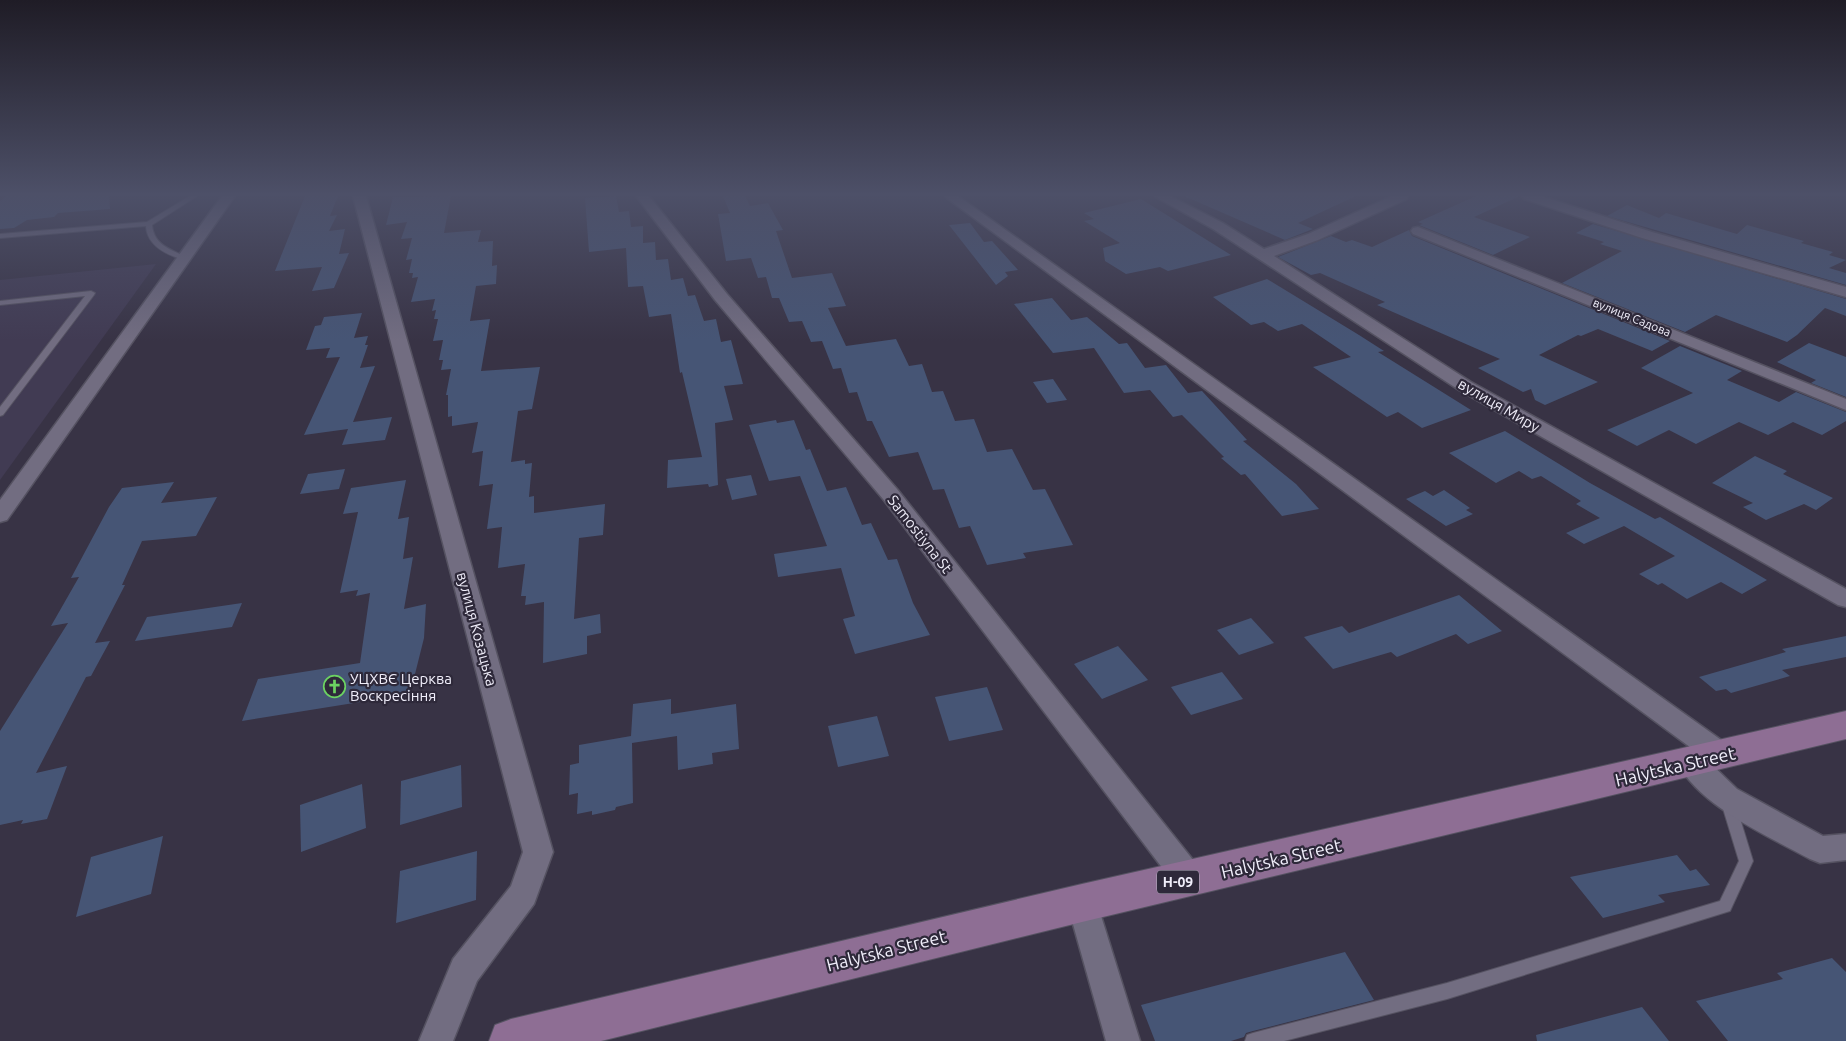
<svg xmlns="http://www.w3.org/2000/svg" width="1846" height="1041" font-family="Ubuntu,sans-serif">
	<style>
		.built { fill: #413b53 }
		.building { fill: #465575 }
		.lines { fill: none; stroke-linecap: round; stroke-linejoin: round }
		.service-casing { stroke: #555261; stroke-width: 2 }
		.minor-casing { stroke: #555261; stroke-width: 3 }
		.primary-casing { stroke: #555261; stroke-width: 2 }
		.service { fill: #726d81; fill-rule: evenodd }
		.minor { fill: #726d81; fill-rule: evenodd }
		.primary { fill: #8e6e94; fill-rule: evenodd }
		.labels { text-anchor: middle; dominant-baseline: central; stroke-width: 4.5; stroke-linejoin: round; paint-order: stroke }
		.far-street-label { font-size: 12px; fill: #f0eefa; stroke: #2e293a }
		.shield { fill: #2e293a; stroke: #b6b3c0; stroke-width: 1 }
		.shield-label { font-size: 14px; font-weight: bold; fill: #f0eefa }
		.street-label { font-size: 15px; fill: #f0eefa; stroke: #2e293a }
		.poi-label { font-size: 15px; fill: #f0eefa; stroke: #2e293a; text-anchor: start }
		.near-street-label { font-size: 18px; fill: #f0eefa; stroke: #2e293a }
	</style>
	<rect width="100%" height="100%" fill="#383345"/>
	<polygon class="built" points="156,264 0,480 0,280"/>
	<g class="building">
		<polygon points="6,196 109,196 110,209 58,213 54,217 27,220 14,228 0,229 0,201"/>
		<polygon points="305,196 338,196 330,216 337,215 329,231 345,229 339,254 349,253 334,288 312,291 322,267 275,271"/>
		<polygon points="451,196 444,233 481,230 478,242 493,241 492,266 497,265 496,284 476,286 470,321 490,319 481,371 540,367 532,409 518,411 511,462 525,460 525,464 532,463 529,497 534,496 534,513 605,504 603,535 579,538 574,619 600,614 601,633 587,636 587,654 543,663 544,602 525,605 526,596 521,596 525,564 498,568 502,527 487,529 493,484 479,486 483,451 472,453 478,422 452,426 452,416 448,417 448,395 446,395 451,369 441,370 443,360 439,360 443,340 433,341 438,319 434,319 436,310 432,311 435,299 411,302 418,277 412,278 413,273 409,273 412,259 406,260 412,238 401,239 407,222 386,225 393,197"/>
		<polygon points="616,196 619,212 629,211 631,227 643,226 643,243 655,242 656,260 668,259 671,280 683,278 688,296 695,295 704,321 716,319 721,342 731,340 743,384 724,386 733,420 715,423 718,485 709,487 708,484 667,488 668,460 702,457 682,372 680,373 671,314 649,317 643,286 628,287 626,248 589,252 585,198"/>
		<polygon points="723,196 745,196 750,206 768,203 783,230 776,231 792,278 832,273 846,306 828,308 846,346 896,339 909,366 922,364 932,392 943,391 955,421 974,419 987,452 1012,449 1033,490 1045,489 1073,545 1023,553 1026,558 987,565 970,526 959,528 944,489 933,490 918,452 889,457 872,421 867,421 857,392 849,393 841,368 833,369 822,341 811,342 802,321 789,322 779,298 772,298 766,277 758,278 751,258 726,261 718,214 730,213"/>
		<polygon points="1184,196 1356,196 1298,223 1313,229 1285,240"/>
		<polygon points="1476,196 1520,196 1474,217 1530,237 1493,255 1419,225 1423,224 1418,222"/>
		<polygon points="1141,199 1231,255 1168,271 1160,267 1126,274 1105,261 1103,248 1120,243 1084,221 1094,219 1084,213"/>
		<polygon points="1627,205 1659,218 1666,213 1737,234 1747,225 1804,241 1801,243 1833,252 1829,255 1846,260 1829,268 1846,273 1846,285 1607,216"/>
		<polygon points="970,223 984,242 992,241 1018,270 1005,272 1008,276 996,285 949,225"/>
		<polygon points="1593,224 1846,299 1846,316 1825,308 1797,335 1787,342 1716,315 1685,332 1562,283 1622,251 1600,244 1604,242 1576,233"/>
		<polygon points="1409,230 1412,236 1670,341 1652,351 1598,329 1581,336 1578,335 1539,355 1598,382 1545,405 1535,400 1531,389 1523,392 1478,368 1500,359 1377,305 1385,302 1320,273 1311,275 1278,257 1331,236 1346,242 1352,240 1372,247"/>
		<polygon points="1267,279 1359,335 1384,351 1378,352 1471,410 1422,428 1398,412 1387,417 1313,367 1351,357 1302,324 1278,331 1264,322 1251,325 1213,297"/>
		<polygon points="1052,298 1071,320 1087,317 1119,344 1127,343 1145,368 1166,365 1188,393 1202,391 1247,440 1243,441 1296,484 1319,509 1282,516 1245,474 1241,475 1221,458 1224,457 1182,415 1173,417 1150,390 1124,393 1094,348 1053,353 1014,304"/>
		<polygon points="362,313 354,338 368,336 365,345 368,345 360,368 375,366 353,422 392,417 385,440 342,445 348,429 304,435 340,357 326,358 330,348 306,350 315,326 321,325 324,317"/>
		<polygon points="1809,343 1846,357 1846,397 1811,383 1816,380 1777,362"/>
		<polygon points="1680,346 1742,371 1727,380 1779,402 1796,392 1846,412 1846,421 1822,435 1793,422 1768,435 1739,422 1696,444 1669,430 1637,446 1607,430 1693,393 1641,368"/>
		<polygon points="1053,379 1067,400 1047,403 1033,382"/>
		<polygon points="776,420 777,423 794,420 806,450 810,449 827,491 846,487 862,525 871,523 888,560 897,559 913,603 930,635 855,654 843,619 855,616 841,568 778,577 774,554 827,546 800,476 769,481 749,425"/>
		<polygon points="1505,431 1590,483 1655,519 1660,517 1767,580 1742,594 1721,582 1687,599 1662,583 1658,585 1639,574 1675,556 1624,526 1584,544 1566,533 1600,518 1576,504 1581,501 1541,476 1532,479 1519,471 1496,483 1449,453"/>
		<polygon points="1755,456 1787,471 1783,474 1833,498 1816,510 1804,504 1766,520 1743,507 1753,503 1712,483"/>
		<polygon points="345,469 339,489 300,494 308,474"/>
		<polygon points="751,475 757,495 732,500 726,479"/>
		<polygon points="406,480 398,519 409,517 403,559 413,557 404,609 426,604 424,638 410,694 242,721 258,679 360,663 370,593 356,596 358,590 340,593 358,512 343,514 351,488"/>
		<polygon points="174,482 161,503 217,497 196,536 142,541 122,585 125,585 95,643 110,641 91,676 86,677 36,773 67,766 47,819 21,824 23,820 0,825 0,731 68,623 51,626 79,577 71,578 109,507 122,488"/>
		<polygon points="1444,490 1470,508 1466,510 1473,514 1446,526 1406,499 1425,491 1433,496"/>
		<polygon points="1459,595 1502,631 1468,644 1456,634 1397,657 1391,652 1333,669 1304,637 1342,626 1349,633"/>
		<polygon points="242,603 232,627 135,641 147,617"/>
		<polygon points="1251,618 1274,643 1239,655 1217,630"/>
		<polygon points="1846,636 1846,657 1782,670 1790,676 1731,693 1726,689 1716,691 1699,677 1786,652 1782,649"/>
		<polygon points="1118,646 1148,680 1102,699 1074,664"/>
		<polygon points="1222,672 1243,699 1191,715 1171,687"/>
		<polygon points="987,687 1003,730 949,741 935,697"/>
		<polygon points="671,699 671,714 736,704 739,749 712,753 713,764 678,770 677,736 632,743 633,803 616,807 615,810 592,815 592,811 577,814 578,793 569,795 570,765 579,763 579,745 631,736 633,704"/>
		<polygon points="877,716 889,756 838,767 828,726"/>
		<polygon points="461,765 462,807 400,825 401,781"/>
		<polygon points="362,784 366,828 301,852 300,805"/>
		<polygon points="163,836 151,894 76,917 91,857"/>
		<polygon points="477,851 476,900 396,923 400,871"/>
		<polygon points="1677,855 1690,871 1696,869 1710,885 1658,895 1665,902 1603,918 1570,877"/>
		<polygon points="1345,952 1374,1000 1253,1031 1246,1033 1244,1037 1231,1041 1155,1041 1141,1005"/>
		<polygon points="1832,958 1846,972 1846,1041 1728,1041 1696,1001 1783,979 1777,973"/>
		<polygon points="1642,1007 1669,1041 1537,1041 1536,1035"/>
	</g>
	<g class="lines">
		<defs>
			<g id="service">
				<path d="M190,196h7l-45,29c2,20 18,24 34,32l1,1 -3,2c-17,-5 -37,-14 -38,-34l-146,12v-4l147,-12z"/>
				<polygon points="91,291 95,293 94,295 3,415 0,416 0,407 85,296 0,305 0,301"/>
				<polygon points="1728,796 1733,798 1735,802 1753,861 1730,911 1447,999 1284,1041 1245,1041 1247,1035 1253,1033 1447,983 1720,901 1739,861 1721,802 1723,798"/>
			</g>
			<g id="minor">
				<polygon points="222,196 235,196 7,520 0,522 0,500"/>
				<polygon points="353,196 366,196 553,852 534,904 477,981 453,1041 419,1041 453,959 511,886 523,852"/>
				<polygon points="636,196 649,196 727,294 897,489 1201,870 1205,880 1201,890 1190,894 1179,890 883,499 715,300"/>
				<path d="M944,196h14l773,551 4,8 -4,8 -10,3 -16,-8 32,31 86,47 23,-2v26l-26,3 -10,-4c-42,-23 -111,-53 -133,-97l4,-8 10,-3 7,2z"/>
				<polygon points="1154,196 1170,196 1223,223 1264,249 1308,234 1392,196 1408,196 1407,199 1318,240 1274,256 1471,382 1846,589 1846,607 1838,605 1459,390 1213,229"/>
				<polygon points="1522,196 1541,196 1652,232 1846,287 1846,297 1642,238 1524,199"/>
				<polygon points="1418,227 1846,399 1846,410 1413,234 1411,231 1413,228"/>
				<polygon points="1082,889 1093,893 1097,903 1140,1041 1106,1041 1067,903 1071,893"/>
			</g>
			<polygon id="primary" points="1846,711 1846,739 1082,922 601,1041 489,1041 495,1025 511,1019 1082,884"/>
		</defs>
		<use href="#service" class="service-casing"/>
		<use href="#minor" class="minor-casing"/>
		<use href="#primary" class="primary-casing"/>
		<use href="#service" class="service"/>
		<use href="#minor" class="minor"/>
		<use href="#primary" class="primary"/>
	</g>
	<linearGradient id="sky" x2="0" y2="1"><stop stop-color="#1f1c26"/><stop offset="0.57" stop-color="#4d5068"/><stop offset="1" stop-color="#4d5068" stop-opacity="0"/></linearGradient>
	<rect width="1846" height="341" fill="url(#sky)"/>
	<defs>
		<symbol id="church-ring" viewBox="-11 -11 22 22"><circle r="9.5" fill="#2e293a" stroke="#6cd362" stroke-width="1.5"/><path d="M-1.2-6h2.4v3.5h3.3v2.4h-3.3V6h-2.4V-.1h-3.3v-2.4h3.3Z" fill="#6cd362"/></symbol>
	</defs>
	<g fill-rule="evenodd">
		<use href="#church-ring" x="322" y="674" width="25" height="25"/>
	</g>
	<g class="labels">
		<g class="far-street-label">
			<text transform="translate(1632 317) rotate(22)">вулиця Садова</text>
		</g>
		<rect class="shield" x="1157" y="870.5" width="42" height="23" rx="4"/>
		<g class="shield-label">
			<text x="1178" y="882">Н-09</text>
		</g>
		<g class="street-label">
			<text transform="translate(1499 405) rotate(30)">вулиця Миру</text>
			<text transform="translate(920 534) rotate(52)">Samostiyna St</text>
			<text transform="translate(477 629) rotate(75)">вулиця Козацька</text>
		</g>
		<g class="poi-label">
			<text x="350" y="678">УЦХВЄ Церква<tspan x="350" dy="17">Воскресіння</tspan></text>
		</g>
		<g class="near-street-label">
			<text transform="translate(1675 766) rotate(-13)">Halytska Street</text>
			<text transform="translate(1281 858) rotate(-13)">Halytska Street</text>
			<text transform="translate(886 950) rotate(-14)">Halytska Street</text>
		</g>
	</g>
</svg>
